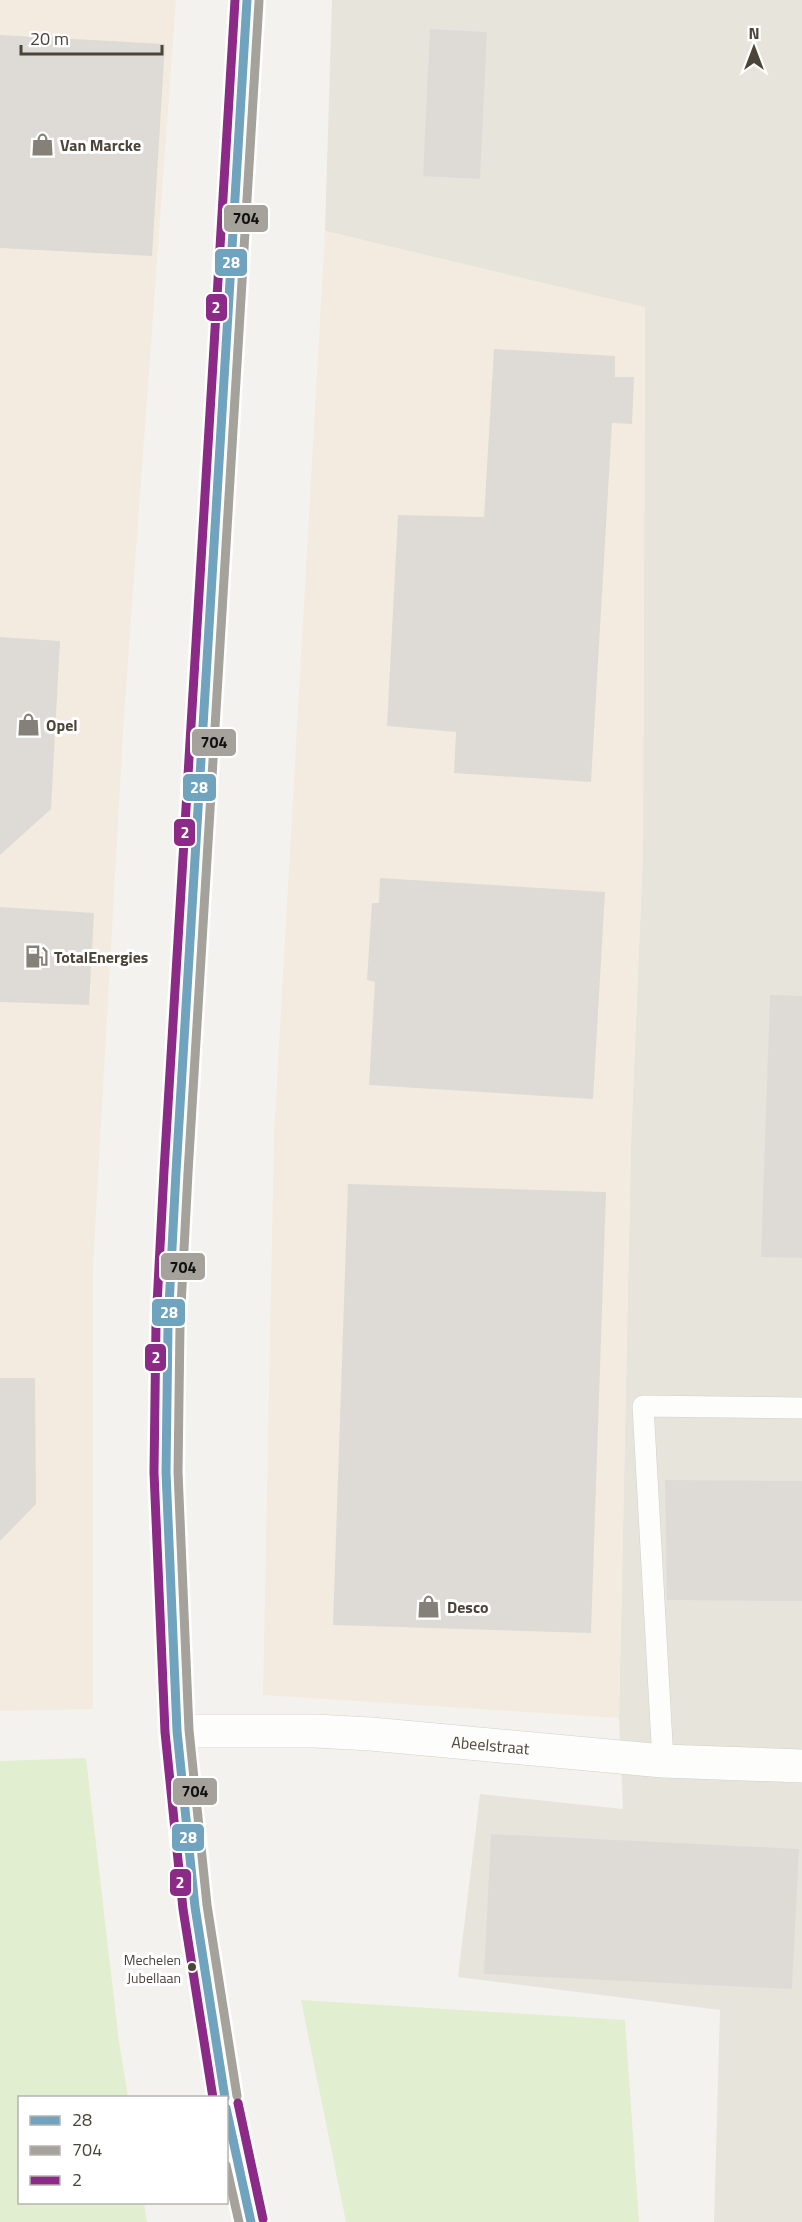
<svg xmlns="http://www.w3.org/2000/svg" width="802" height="2222" font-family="'Titillium Web',sans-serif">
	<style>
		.residential { fill: #e7e4dc }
		.commercial { fill: #f3ebdf }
		.green { fill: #e1eecf }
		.building { fill: #dedbd6 }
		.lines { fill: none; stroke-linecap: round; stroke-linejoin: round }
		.service-casing { stroke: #d2d0cb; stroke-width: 22 }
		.minor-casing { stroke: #d2d0cb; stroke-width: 34 }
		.secondary-casing { stroke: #d3cfc5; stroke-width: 34 }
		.service { stroke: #fdfdfc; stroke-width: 21 }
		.minor { stroke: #fdfdfc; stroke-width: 33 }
		.secondary { stroke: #f7f6f1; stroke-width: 33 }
		.bus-1-casing { stroke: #fff; stroke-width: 14 }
		.bus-2-casing { stroke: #fff; stroke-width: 14 }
		.bus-3-casing { stroke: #fff; stroke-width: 14 }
		.bus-1 { stroke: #70a3bd; stroke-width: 9 }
		.bus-2 { stroke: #a5a29c; stroke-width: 9 }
		.bus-3 { stroke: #8c2b87; stroke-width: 9 }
		.bus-dot { fill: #4b4439; stroke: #fff; stroke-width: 2 }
		.labels { text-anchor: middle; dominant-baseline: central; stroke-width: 6; stroke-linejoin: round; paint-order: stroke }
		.bus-label { font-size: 14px; fill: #4b4439; stroke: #fff; text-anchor: end }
		.poi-label { font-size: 16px; font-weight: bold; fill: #4b4439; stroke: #fff; text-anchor: start }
		.street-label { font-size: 16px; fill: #4b4439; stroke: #fff }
		.line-badge { stroke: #fff; stroke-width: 2 }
		.badge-label { font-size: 16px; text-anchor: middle; font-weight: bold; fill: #fff }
		.pale-badge-label { font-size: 16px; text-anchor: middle; font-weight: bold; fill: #111 }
	</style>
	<rect width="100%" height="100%" fill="#f4f2ee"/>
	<polygon class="residential" points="332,0 802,0 802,2222 714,2222 720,2010 458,1977 480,1794 623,1809 619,1718 631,1142 643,851 645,308 325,231"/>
	<g class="commercial">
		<polygon points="0,0 176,0 124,716 93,1267 93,1709 0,1711"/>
		<polygon points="325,231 645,307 643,851 631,1142 619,1718 263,1695 274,1133"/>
	</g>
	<g class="green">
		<polygon points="86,1758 119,2042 128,2097 20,2098 20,2202 144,2203 147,2222 0,2222 0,1761"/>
		<polygon points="301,2000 625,2020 639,2222 346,2222"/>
	</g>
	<g class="building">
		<polygon points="430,29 487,32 480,179 423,176"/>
		<polygon points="0,35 165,44 152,256 0,248"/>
		<polygon points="494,349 615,356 615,377 634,377 632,424 612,423 591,782 454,773 456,732 387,726 398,515 484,517"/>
		<polygon points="0,637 60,641 51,809 0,855"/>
		<polygon points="380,878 605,892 593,1099 369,1085 375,982 367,980 372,903 379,903"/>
		<polygon points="0,907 94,913 89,1005 0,1002"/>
		<polygon points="770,995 802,996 802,1258 761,1257"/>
		<polygon points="348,1184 606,1192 591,1633 333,1625"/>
		<polygon points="0,1378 35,1378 36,1504 0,1541"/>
		<polygon points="665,1480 802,1481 802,1601 667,1600"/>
		<polygon points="491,1834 799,1849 792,1989 484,1974"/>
	</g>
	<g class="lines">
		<defs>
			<polyline id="service" points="663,1761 643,1406 802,1408"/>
			<g id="minor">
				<path id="s1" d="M177,1731h138l56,3 292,27 139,5"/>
			</g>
			<g id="secondary">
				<polyline points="225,2098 195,1907 177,1731 166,1472 168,1325 176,1172 247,0"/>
				<polyline points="226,2106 251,2222"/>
			</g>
		</defs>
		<use href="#service" class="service-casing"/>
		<use href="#minor" class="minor-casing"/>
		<use href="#secondary" class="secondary-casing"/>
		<use href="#service" class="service"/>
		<use href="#minor" class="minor"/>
		<use href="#secondary" class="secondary"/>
		<defs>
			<g id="bus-1">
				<polyline points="225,2098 195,1907 177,1731 166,1472 168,1325 176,1172 247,0"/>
				<polyline points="226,2108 251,2222"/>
			</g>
			<g id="bus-2">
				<polyline points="237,2096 207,1905 189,1730 178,1472 180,1325 188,1173 259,1"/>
				<polyline points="226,2165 239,2222"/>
			</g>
			<g id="bus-3">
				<polyline points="213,2098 183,1909 165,1732 154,1472 156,1324 164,1171 235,0"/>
				<polyline points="238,2103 263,2219"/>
			</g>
		</defs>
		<use href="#bus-1" class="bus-1-casing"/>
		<use href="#bus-2" class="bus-2-casing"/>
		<use href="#bus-3" class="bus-3-casing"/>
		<use href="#bus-1" class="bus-1"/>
		<use href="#bus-2" class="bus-2"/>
		<use href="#bus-3" class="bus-3"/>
	</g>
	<defs>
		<symbol id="shop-bare" viewBox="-9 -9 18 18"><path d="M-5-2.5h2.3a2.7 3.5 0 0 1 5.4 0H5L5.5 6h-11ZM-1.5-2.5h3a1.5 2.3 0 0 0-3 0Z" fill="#868178" stroke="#fff" stroke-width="2.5" paint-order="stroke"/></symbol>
		<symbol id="fuel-bare" viewBox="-9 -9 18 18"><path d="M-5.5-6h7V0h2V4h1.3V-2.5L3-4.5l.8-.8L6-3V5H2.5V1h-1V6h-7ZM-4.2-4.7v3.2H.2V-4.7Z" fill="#868178" stroke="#fff" stroke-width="2.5" paint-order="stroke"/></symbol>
	</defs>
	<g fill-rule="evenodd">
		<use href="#shop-bare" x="26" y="128" width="33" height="33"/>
		<use href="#shop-bare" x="12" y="708" width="33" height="33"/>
		<use href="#fuel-bare" x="20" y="940" width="33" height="33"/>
		<use href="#shop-bare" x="412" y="1590" width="33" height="33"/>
	</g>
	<circle class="bus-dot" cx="192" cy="1967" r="5"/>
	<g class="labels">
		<g class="bus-label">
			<text x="181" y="1959">Mechelen<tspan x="181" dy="18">Jubellaan</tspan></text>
		</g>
		<g class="poi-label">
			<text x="60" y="145">Van Marcke</text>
			<text x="46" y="725">Opel</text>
			<text x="54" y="957">TotalEnergies</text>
			<text x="447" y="1607">Desco</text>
		</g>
		<g class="street-label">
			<text stroke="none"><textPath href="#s1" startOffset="314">Abeelstraat</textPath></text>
		</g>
	</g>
	<g class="line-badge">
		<rect x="223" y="204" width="46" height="29" rx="6" fill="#a5a29c"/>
		<rect x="214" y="248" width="34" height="29" rx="6" fill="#70a3bd"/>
		<rect x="205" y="293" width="23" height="29" rx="6" fill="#8c2b87"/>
		<rect x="191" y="728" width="46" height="29" rx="6" fill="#a5a29c"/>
		<rect x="182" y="773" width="35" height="29" rx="6" fill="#70a3bd"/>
		<rect x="173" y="818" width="23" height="29" rx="6" fill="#8c2b87"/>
		<rect x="160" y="1252" width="46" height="29" rx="6" fill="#a5a29c"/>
		<rect x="151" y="1298" width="35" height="29" rx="6" fill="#70a3bd"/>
		<rect x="144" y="1343" width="23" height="29" rx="6" fill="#8c2b87"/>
		<rect x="172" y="1777" width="46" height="29" rx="6" fill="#a5a29c"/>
		<rect x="171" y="1823" width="34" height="29" rx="6" fill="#70a3bd"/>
		<rect x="169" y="1868" width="23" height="29" rx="6" fill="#8c2b87"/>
	</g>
	<g class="badge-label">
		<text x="231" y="268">28</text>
		<text x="216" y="313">2</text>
		<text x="199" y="793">28</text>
		<text x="185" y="838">2</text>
		<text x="169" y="1318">28</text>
		<text x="156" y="1363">2</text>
		<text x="188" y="1843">28</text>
		<text x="180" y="1888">2</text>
	</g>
	<g class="pale-badge-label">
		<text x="246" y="224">704</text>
		<text x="214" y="748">704</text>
		<text x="183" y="1273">704</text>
		<text x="195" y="1797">704</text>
	</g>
	<rect x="18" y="2096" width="210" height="108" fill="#ffffff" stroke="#b7b4b0" stroke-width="1.5"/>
	<rect x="30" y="2116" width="30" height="9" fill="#70a3bd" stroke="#b7b4b0" stroke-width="1.5"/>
	<text x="72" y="2126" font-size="18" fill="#4b4439">28</text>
	<rect x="30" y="2146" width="30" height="9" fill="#a5a29c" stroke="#b7b4b0" stroke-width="1.5"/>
	<text x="72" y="2156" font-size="18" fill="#4b4439">704</text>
	<rect x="30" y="2176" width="30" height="9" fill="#8c2b87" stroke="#b7b4b0" stroke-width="1.5"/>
	<text x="72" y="2186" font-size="18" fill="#4b4439">2</text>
	<g transform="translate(754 48)" stroke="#ffffff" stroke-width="4.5" paint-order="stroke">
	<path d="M0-4.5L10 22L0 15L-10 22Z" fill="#4b4439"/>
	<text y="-9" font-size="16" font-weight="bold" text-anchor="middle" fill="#4b4439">N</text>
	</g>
	<path d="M21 45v9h141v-9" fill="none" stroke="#4b4439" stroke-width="3"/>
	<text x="30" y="45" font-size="18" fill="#4b4439" stroke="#ffffff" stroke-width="4.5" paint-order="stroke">20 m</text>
</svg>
